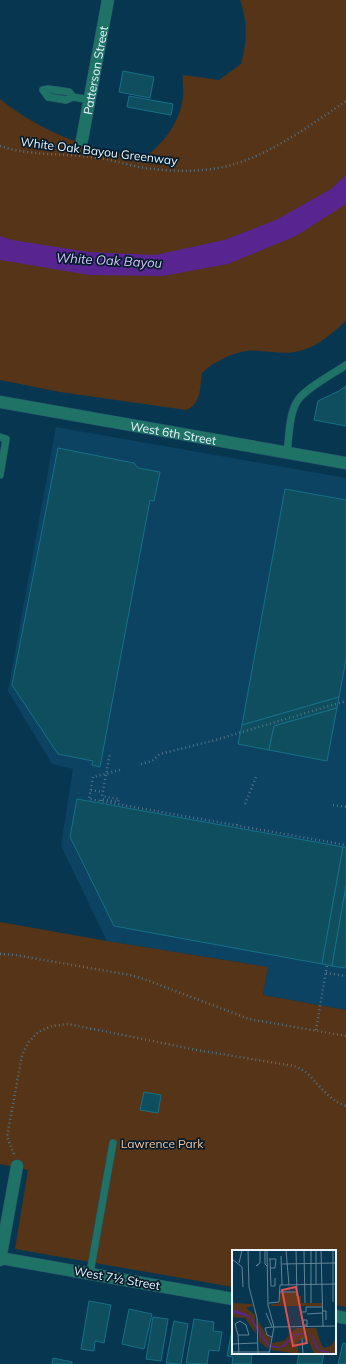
<svg xmlns="http://www.w3.org/2000/svg" width="346" height="1364" font-family="Mulish,sans-serif">
	<style>
		.built { fill: #0c4362 }
		.green { fill: #553417 }
		.water { fill: #582590 }
		.building { fill: #0e4e5f; stroke: #187087 }
		.lines { fill: none; stroke-linecap: round; stroke-linejoin: round }
		.lane-casing { stroke: #275169; stroke-width: 8 }
		.street-casing { stroke: #275169; stroke-width: 13 }
		.path { stroke: #507489; stroke-width: 2.5; stroke-dasharray: 1 3; stroke-linecap: butt }
		.lane { stroke: #1e7366; stroke-width: 7 }
		.street { stroke: #1e7366; stroke-width: 12 }
		.labels { text-anchor: middle; dominant-baseline: central; stroke-width: 3.5; stroke-linejoin: round; paint-order: stroke }
		.street-label { font-size: 12px; fill: #eaf6ff; stroke: #051c2c }
		.park-label { font-size: 12px; fill: #f5c49b; stroke: #051c2c }
		.water-label { font-size: 13px; font-style: italic; fill: #d6c3fa; stroke: #051c2c }
		.inset-road { fill: none; stroke: #628397; stroke-width: 1 }
		.view { fill: #da5153; fill-opacity: 0.15; stroke: #da5153; stroke-width: 2 }
		.inset-edge { fill: none; stroke: #eaf6ff; stroke-width: 2 }
	</style>
	<rect width="100%" height="100%" fill="#073651"/>
	<polygon class="built" points="56,427 346,478 346,1010 263,995 268,967 107,941 61,846 73,769 52,764 8,691"/>
	<g class="green">
		<path d="M240,0h106v321c-13,11 -26,24 -43,29 -16,5 -27,2 -43,1 -14,-2 -29,3 -41,10 -6,3 -13,7 -17,13 -2,13 -1,31 -16,36l-126,-18 -60,-12v-281c42,34 92,52 145,58 19,-14 35,-35 38,-60 1,-7 -1,-14 0,-22l36,5 22,-16c6,-22 7,-42 -1,-64z"/>
		<polygon points="0,922 107,941 268,967 263,995 346,1010 346,1307 335,1305 335,1251 233,1251 233,1287 15,1249 28,1170 0,1164"/>
	</g>
	<polygon class="water" points="346,175 346,204 296,236 228,264 163,276 89,275 0,260 0,236 12,240 89,252 155,255 224,240 276,220 331,189"/>
	<g class="building">
		<polygon points="123,71 154,77 150,98 119,92"/>
		<polygon points="129,96 173,104 171,115 127,107"/>
		<polygon points="346,386 346,426 314,420 318,401 339,391"/>
		<polygon points="58,448 134,463 138,468 160,472 154,501 150,500 100,767 92,765 93,761 58,754 12,685"/>
		<polygon points="285,489 346,500 346,659 339,697 242,725"/>
		<polygon points="339,697 337,708 274,726 269,750 238,744 242,725"/>
		<polygon points="337,708 327,761 269,750 274,726"/>
		<polygon points="77,799 343,847 322,964 114,926 70,837"/>
		<polygon points="343,847 346,847 346,886 332,966 322,964"/>
		<polygon points="346,886 346,968 332,966"/>
		<polygon points="144,1092 161,1095 158,1113 140,1110"/>
		<polygon points="89,1301 111,1305 104,1343 95,1341 94,1351 81,1349"/>
		<polygon points="129,1309 152,1314 144,1349 122,1344"/>
		<polygon points="153,1317 168,1319 161,1361 146,1359"/>
		<polygon points="194,1319 214,1322 213,1331 222,1332 219,1351 209,1350 207,1364 186,1363"/>
		<polygon points="174,1321 188,1324 181,1364 166,1363"/>
		<polygon points="232,1330 233,1330 233,1353 252,1353 251,1364 232,1364 233,1357 227,1356"/>
		<polygon points="343,1343 346,1344 346,1364 338,1364"/>
		<polygon points="299,1353 324,1353 322,1364 297,1364"/>
		<polygon points="53,1358 72,1362 72,1364 52,1364"/>
	</g>
	<g class="lines">
		<defs>
			<g id="lane">
				<polyline points="73,97 69,92 48,89 43,90 48,97 66,100 73,97 90,100"/>
				<polyline points="0,437 6,439 0,475"/>
				<path d="M287,453c2,-15 2,-41 11,-53 8,-12 35,-26 48,-35"/>
				<polyline points="90,1273 113,1143"/>
			</g>
			<g id="street">
				<path id="s1" d="M82,140l26,-140"/>
				<path id="s2" d="M0,402l346,61"/>
				<polyline points="0,1258 233,1299"/>
				<polyline points="0,1260 17,1166"/>
				<polyline points="335,1316 346,1318"/>
			</g>
		</defs>
		<use href="#lane" class="lane-casing"/>
		<use href="#street" class="street-casing"/>
		<g class="path">
			<path d="M0,146c29,10 60,7 91,11 21,2 41,10 62,12 27,3 59,3 85,-6 39,-13 74,-39 108,-62"/>
			<polyline points="141,764 152,761 160,754 212,741 346,701"/>
			<polyline points="120,770 93,777 89,799 346,845"/>
			<polyline points="91,790 102,792"/>
			<polyline points="101,801 101,799 118,802 119,799 102,796 110,753"/>
			<polyline points="245,804 256,777"/>
			<polyline points="333,805 346,807"/>
			<polyline points="237,825 238,821"/>
			<polyline points="0,954 15,955 130,975 144,979 249,1019 346,1036"/>
			<polyline points="326,973 346,976"/>
			<polyline points="316,1030 327,965"/>
			<path d="M14,1154l-7,-17 15,-82 7,-13 9,-10 14,-6 16,-2 129,26 97,16c5,2 10,4 14,8 12,12 21,26 38,32"/>
		</g>
		<use href="#lane" class="lane"/>
		<use href="#street" class="street"/>
	</g>
	<g class="labels">
		<g class="street-label">
			<text stroke="none"><textPath href="#s1" startOffset="71">Patterson Street</textPath></text>
			<text transform="translate(99 151) rotate(7)">White Oak Bayou Greenway</text>
			<text stroke="none"><textPath href="#s2" startOffset="176">West 6th Street</textPath></text>
			<text transform="translate(117 1278) rotate(10)">West 7½ Street</text>
		</g>
		<g class="park-label">
			<text x="162" y="1143">Lawrence Park</text>
		</g>
		<g class="water-label">
			<text transform="translate(109 260) rotate(3)">White Oak Bayou</text>
		</g>
	</g>
	<g transform="translate(232 1250)">
		<rect width="104" height="104" fill="#073651"/>
		<path d="M0,40l2,13 18,1 1,2 -7,2 9,7 1,19 -11,-16 -13,-1zM64,42l1,4h4v7h21v3h-52l2,-2 8,-1 -1,-10zM25,69l10,17 4,2 -3,11 -9,-8zM64,78h20l5,16 3,4 7,-2 5,-8v16h-22l-5,-13 -7,-3 -5,5 2,11 -28,-4 1,-7 12,-2z" fill="#553417"/>
		<path d="M0,59l15,5 4,3 18,28 12,2 14,-13 10,-1 8,3 7,14 16,3 -15,-1 -5,-5 -4,-11 -6,-2 -10,1 -12,12 -9,1 -7,-2 -19,-29 -15,-4z" fill="#582590"/>
		<path class="inset-road" d="M16,0l1,37 8,31 1,36M33,0v14l2,2M35,0l1,55 6,22 -5,27M54,0l3,35M64,0l1,46M72,0l1,53M79,0v53M84,0v34M89,0l2,77M101,0v52M49,6l1,29M0,9l10,8 1,20M37,9h7l-1,9h-5M38,9l1,27h4v-8M7,13l3,-13M27,14l-3,2 4,-3v-13M50,14l54,-1M47,42h18M37,53l10,-1 1,-17 56,-1M90,61h4v9M70,62h4v-5h16M34,63l6,14 -7,1 2,7 5,2M75,64l15,-1M8,71l6,4 3,10h-11l-3,-11zM75,75h-4v-5h4v7M40,77l64,-1M6,85l1,19M70,88l1,16M0,94l25,-1M0,102h37"/>
		<path class="view" d="M64,37l11,56 -14,3 -11,-56z"/>
		<rect width="104" height="104" class="inset-edge"/>
	</g>
</svg>
